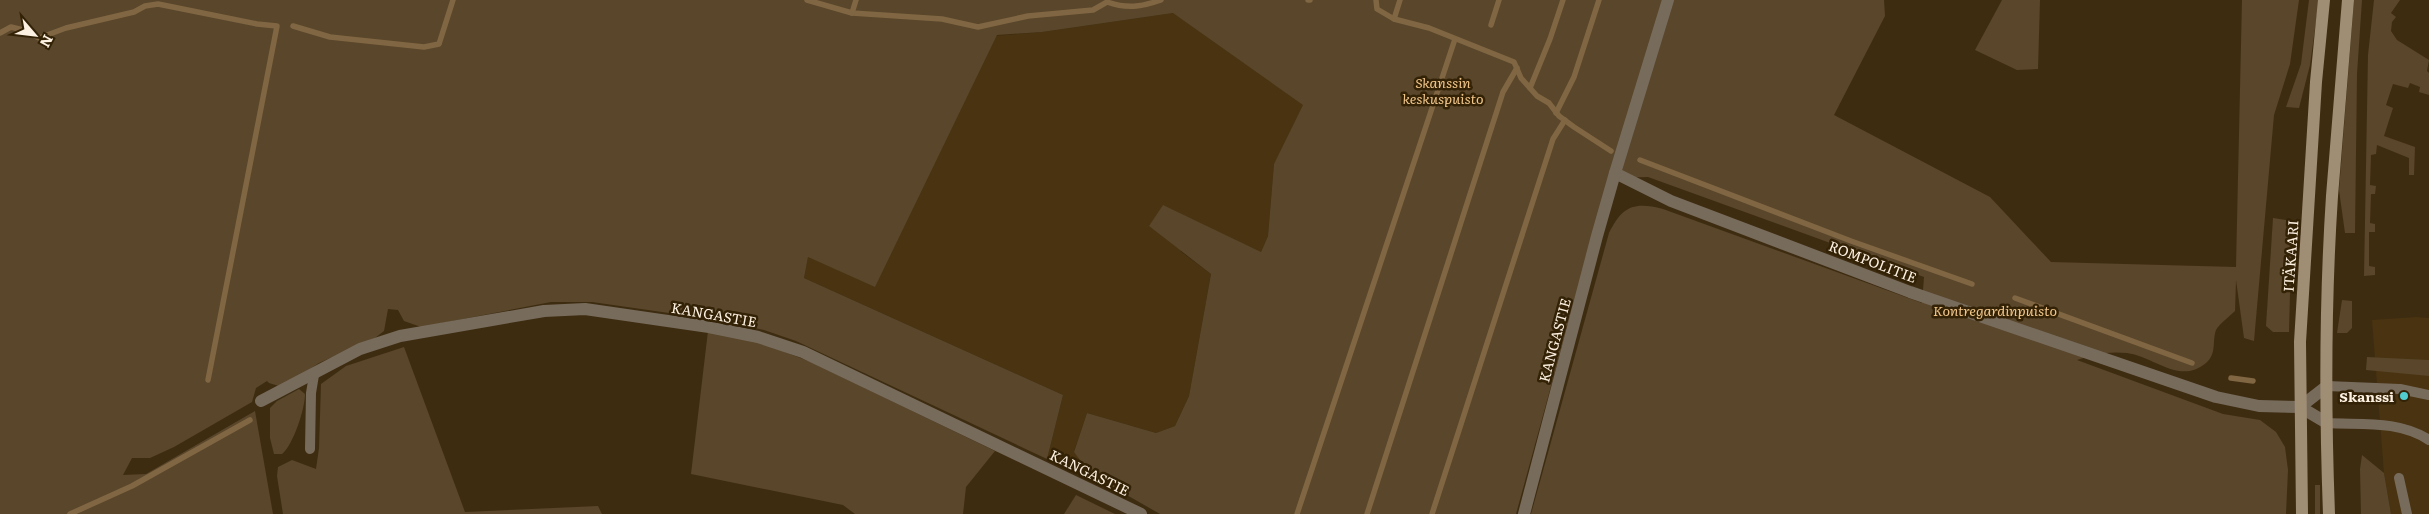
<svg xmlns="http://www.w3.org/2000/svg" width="2429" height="514" font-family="Literata,serif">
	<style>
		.built { fill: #493310 }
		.green { fill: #59462b }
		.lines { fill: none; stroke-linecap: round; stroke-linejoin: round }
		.stream { stroke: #806642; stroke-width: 5.5 }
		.lane { stroke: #776b5c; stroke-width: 10 }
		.street { stroke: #776b5c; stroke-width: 12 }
		.secondary { stroke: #9f8d74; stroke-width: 12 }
		.poi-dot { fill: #52cdcf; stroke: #332206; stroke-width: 2 }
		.labels { text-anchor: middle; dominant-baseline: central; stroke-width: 5; stroke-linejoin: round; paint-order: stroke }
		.park-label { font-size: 14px; font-style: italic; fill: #f1c68a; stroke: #332206 }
		.street-label { font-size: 14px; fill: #fdf1e1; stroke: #332206 }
		.poi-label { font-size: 14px; font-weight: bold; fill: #fdf1e1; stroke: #332206; text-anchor: end }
	</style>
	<rect width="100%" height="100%" fill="#3e2c11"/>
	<g class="built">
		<polygon points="1235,4 1335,68 1274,164 1268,236 1261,252 1180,251 1211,274 1189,396 1175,426 1156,433 1087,413 1074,451 1090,474 1047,459 1063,395 804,278 819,197 871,46 1042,32"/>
		<polygon points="2416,317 2429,318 2429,514 2391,514 2384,473 2372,320"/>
	</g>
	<g class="green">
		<path d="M0,0h1884l1,16 -51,99 156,82 61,65 185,5 6,-267h57l-9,64 -16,51 -20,226 -10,-3 -8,-58 -1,31c-5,5 -16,13 -19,19 -4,11 1,24 -10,33 -26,22 -51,-6 -79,-10 -18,-2 -34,1 -50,7l146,54 37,6 16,12 9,15 3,23 -2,44h-755l78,-281c13,-26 24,-32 54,-24l259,94 2,-26 -276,-100 -40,1 -92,336h-356l-70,-40 -16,-22 13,-39 69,20 19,-7 14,-30 22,-122 -62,-48 14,-21 98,47 7,-16 6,-72 29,-59 -130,-92 -131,19 -45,3 -122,252 -67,-30 -4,21 259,117 -16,64 -251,-118 -32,-11 -46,-10 -126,-18h-41l-130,25 -17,-6 -6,-11 -10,-1 -4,22 -9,7 -56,25 -29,19 -11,4 -10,-3 -2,-2 -11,7 -4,14 -78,45 -24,11h-18l-9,17 23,-1 109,-63 18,103h-273z"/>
		<polygon points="2002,0 2040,0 2038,69 2017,70 1975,50"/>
		<polygon points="2309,0 2319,0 2310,65 2299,108 2286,107 2301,64"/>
		<polygon points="2354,0 2362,0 2357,74 2355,233 2345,233 2339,190"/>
		<polygon points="2374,0 2400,0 2391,13 2396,17 2392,22 2391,31 2397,40 2429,60 2427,71 2429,73 2429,95 2419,92 2420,87 2410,83 2408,88 2393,84 2386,105 2393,108 2384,136 2415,147 2414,175 2409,175 2409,158 2377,145 2376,154 2371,155 2370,185 2376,186 2375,194 2371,194 2370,223 2375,224 2375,232 2369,232 2369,266 2375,267 2375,275 2364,276 2368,55"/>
		<polygon points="2273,218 2286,220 2291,255 2289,332 2273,332 2266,326"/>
		<polygon points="2342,300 2352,301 2352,328 2347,333 2337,333"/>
		<polygon points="708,331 764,344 811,362 995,451 966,487 963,514 855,514 843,505 691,474"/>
		<polygon points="404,347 465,512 598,506 602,514 283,514 277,476 278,467 292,460 316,469 319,448 321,384 346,366"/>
		<polygon points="2367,357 2429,360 2429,376 2366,370"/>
		<path d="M299,389l6,5c0,15 -12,51 -23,60h-8l-4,-16v-30l7,-7z"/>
		<polygon points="2362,455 2384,473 2391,514 2361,514 2360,469"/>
		<rect x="2315" y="485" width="5" height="29"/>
		<polygon points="1076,495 1115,514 1064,514"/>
	</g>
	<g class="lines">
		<g class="stream">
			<path d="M807,0l45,13 90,6 36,8 50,-11 65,-6 14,-8c20,7 34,5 54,-2"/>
			<polyline points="1308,0 1310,0"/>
			<polyline points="1376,0 1377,9 1394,19 1429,28 1514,62 1521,78 1537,96 1549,103 1559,116 1574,127 1611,151"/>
			<polyline points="852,13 856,0"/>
			<polyline points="1394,19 1400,0"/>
			<polyline points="1491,25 1499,0"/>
			<polyline points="293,26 330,37 424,47 439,44 453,0"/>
			<polyline points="0,33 11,27 23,30 39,38 66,28 134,12 145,6 158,4 257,24 277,26 208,380"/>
			<polyline points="1530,88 1550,39 1563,0"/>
			<polyline points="1556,113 1574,77 1599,0"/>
			<polyline points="1640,160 1851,241 1972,284"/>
			<polyline points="2015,298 2192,363"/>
			<polyline points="2231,378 2253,381"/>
			<polyline points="70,514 132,486 250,420"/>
			<polyline points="1297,514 1455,39"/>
			<polyline points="1367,514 1503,92 1517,68"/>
			<polyline points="1432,514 1553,139 1565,120"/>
		</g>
		<g class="lane">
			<polyline points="2327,386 2400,389 2429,395"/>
			<path d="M2327,423c34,2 72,-3 102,17"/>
			<polyline points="310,449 311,393 314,375"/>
			<polyline points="2399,478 2407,514"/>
		</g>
		<g class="street">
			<polyline points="1668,0 1615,173 1671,201 1910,292 2216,397 2259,406 2300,407 2327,423"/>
			<polyline points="261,401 360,349 400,336 544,311 585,309 709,327 758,337 803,352 1141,514"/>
			<polyline points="2300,407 2327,386"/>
			<polyline points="1524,514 1597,236 1615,173"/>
		</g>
		<g class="secondary">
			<polyline points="2302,514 2300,342 2316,82 2324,0"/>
			<path d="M2329,514c-4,-106 -4,-212 3,-318 5,-65 11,-131 16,-196"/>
		</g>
	</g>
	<circle class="poi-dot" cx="2404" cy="396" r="5"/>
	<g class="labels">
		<g class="park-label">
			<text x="1443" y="82">Skanssin<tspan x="1443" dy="16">keskuspuisto</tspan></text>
			<text x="1995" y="310">Kontregardinpuisto</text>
		</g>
		<g class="street-label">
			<text transform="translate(2290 256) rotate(-86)">ITÄKAARI</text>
			<text transform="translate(1873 261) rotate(21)">ROMPOLITIE</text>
			<text transform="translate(714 314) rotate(10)">KANGASTIE</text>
			<text transform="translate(1554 340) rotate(-75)">KANGASTIE</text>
			<text transform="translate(1090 472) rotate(26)">KANGASTIE</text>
		</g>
		<g class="poi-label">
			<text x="2394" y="396">Skanssi</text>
		</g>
	</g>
	<g transform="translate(35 35) rotate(118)" stroke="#332206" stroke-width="4" paint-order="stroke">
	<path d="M0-4L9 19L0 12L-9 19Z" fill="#fdf1e1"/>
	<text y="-8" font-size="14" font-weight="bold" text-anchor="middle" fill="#fdf1e1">N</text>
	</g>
</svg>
